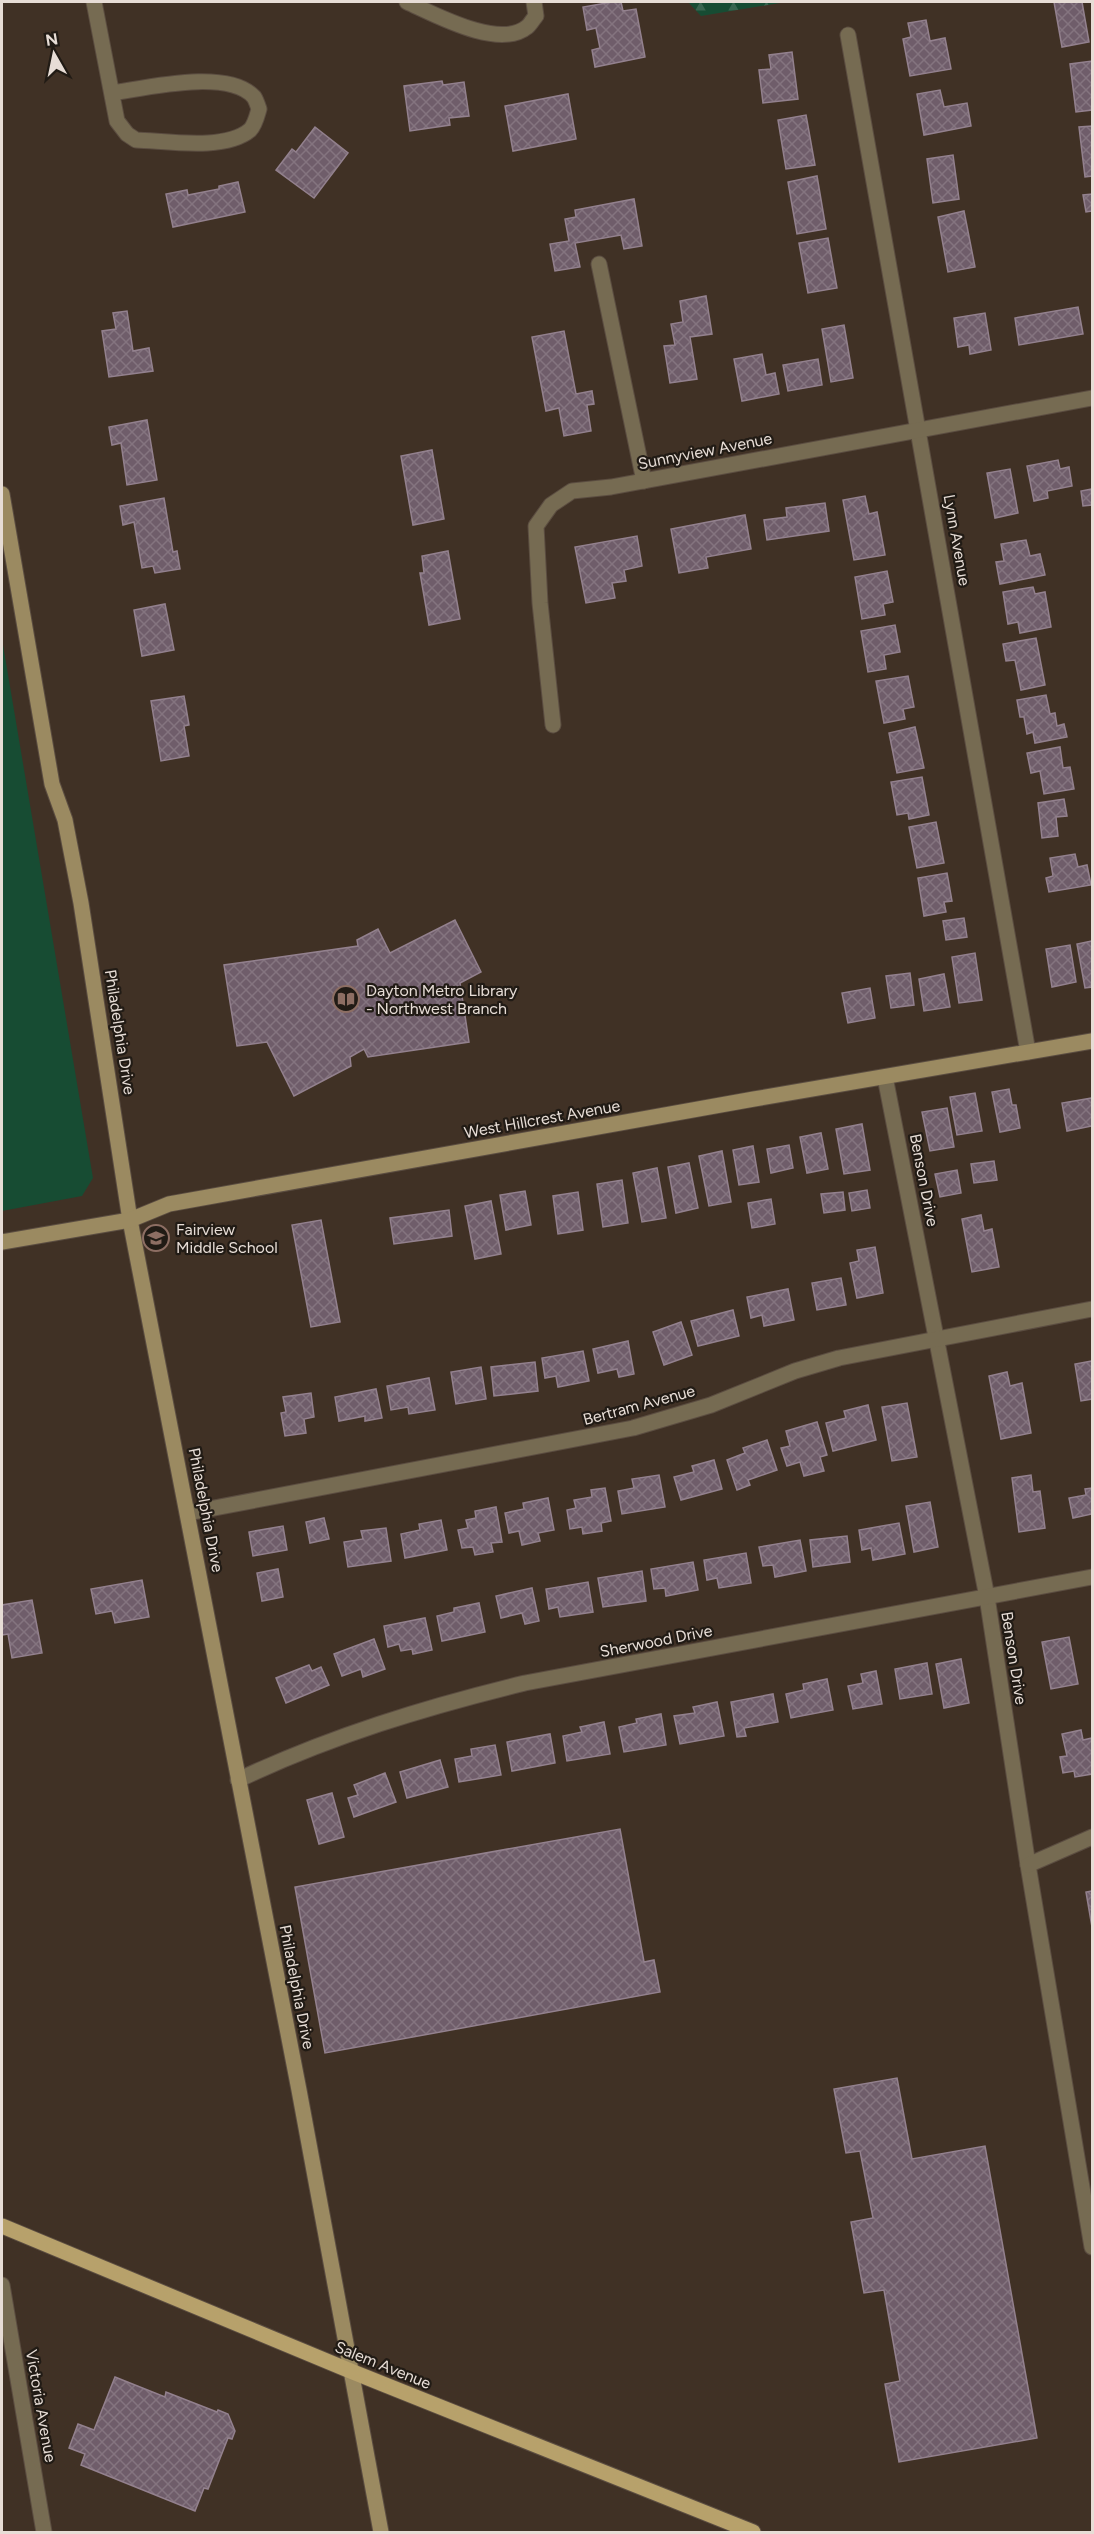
<svg xmlns="http://www.w3.org/2000/svg" width="1094" height="2534" font-family="Figtree,sans-serif">
	<style>
		.green { fill: #174c33 }
		.forest { fill: url(#forest-firs) }
		.building { fill: url(#building-cross-hatch); stroke: #93818e; stroke-width: 1.5 }
		.lines { fill: none; stroke-linecap: round; stroke-linejoin: round }
		.street-casing { stroke: #5b4d41; stroke-width: 17 }
		.secondary-casing { stroke: #5b4d41; stroke-width: 17 }
		.primary-casing { stroke: #5b4d41; stroke-width: 17 }
		.street { stroke: #766b52; stroke-width: 15 }
		.secondary { stroke: #9b8a61; stroke-width: 15 }
		.primary { stroke: #b7a16b; stroke-width: 15 }
		.labels { text-anchor: middle; dominant-baseline: central; stroke-width: 4.5; stroke-linejoin: round; paint-order: stroke }
		.street-label { font-size: 16px; fill: #e7ddd6; stroke: #211b15 }
		.poi-label { font-size: 16px; fill: #e7ddd6; stroke: #211b15; text-anchor: start }
	</style>
	<defs>
		<pattern id="forest-firs" width="22" height="20" patternUnits="userSpaceOnUse" patternTransform="scale(1.5)"><rect width="22" height="20" fill="#174c33"/><path d="M5 1l3.5 6h-7zM16 11l3.5 6h-7z" fill="#396550"/></pattern>
		<pattern id="building-cross-hatch" width="8" height="8" patternUnits="userSpaceOnUse" patternTransform="scale(1.5)"><rect width="8" height="8" fill="#6f5d6a"/><path d="M0 0l8 8M0 8l8-8" fill="none" stroke="#84747f"/></pattern>
	</defs>
	<rect width="100%" height="100%" fill="#403125"/>
	<polygon class="green" points="2,639 93,1178 82,1196 2,1211"/>
	<polygon class="forest" points="688,2 786,2 701,16"/>
	<g class="building">
		<polygon points="612,2 621,2 623,11 636,9 645,57 595,67 592,50 600,48 596,28 587,30 583,7"/>
		<polygon points="1054,2 1082,2 1089,42 1062,47"/>
		<polygon points="926,20 930,41 945,38 951,69 910,76 903,39 911,37 908,23"/>
		<polygon points="792,52 798,99 763,103 759,70 771,69 769,55"/>
		<polygon points="1092,61 1092,110 1076,112 1070,64"/>
		<polygon points="442,81 443,85 464,82 469,116 449,118 450,125 410,131 404,86"/>
		<polygon points="940,90 944,107 967,103 971,126 924,135 917,94"/>
		<polygon points="568,94 576,139 513,151 505,106"/>
		<polygon points="806,115 815,165 786,169 778,120"/>
		<polygon points="1092,126 1092,176 1085,177 1079,127"/>
		<polygon points="315,127 348,153 314,198 276,170 292,149 296,152"/>
		<polygon points="953,155 959,199 933,203 927,159"/>
		<polygon points="817,176 826,229 797,234 788,182"/>
		<polygon points="238,182 245,212 173,227 166,194 187,190 188,195 219,189 219,186"/>
		<polygon points="1092,194 1092,216 1092,211 1086,212 1083,195"/>
		<polygon points="634,199 642,246 624,249 621,235 575,243 580,267 555,271 550,244 569,241 565,219 576,217 575,210"/>
		<polygon points="964,211 975,267 948,272 938,217"/>
		<polygon points="828,238 837,288 808,293 799,243"/>
		<polygon points="706,296 712,334 690,337 697,379 670,383 664,346 675,345 671,324 683,322 680,301"/>
		<polygon points="1078,307 1083,334 1019,345 1015,318"/>
		<polygon points="127,311 133,351 149,348 153,371 109,377 102,331 116,329 113,313"/>
		<polygon points="985,313 991,350 970,354 969,345 958,347 954,318"/>
		<polygon points="844,325 853,378 831,382 822,329"/>
		<polygon points="564,331 576,394 592,391 594,404 587,405 591,431 564,436 559,408 546,411 532,337"/>
		<polygon points="762,354 766,375 775,373 779,394 742,401 734,359"/>
		<polygon points="818,359 822,385 788,391 783,365"/>
		<polygon points="147,420 157,480 127,485 121,443 112,445 109,427"/>
		<polygon points="432,450 444,519 413,525 401,456"/>
		<polygon points="1058,460 1060,469 1069,467 1072,486 1047,491 1048,498 1034,501 1027,466"/>
		<polygon points="1010,469 1018,513 995,518 987,473"/>
		<polygon points="1092,489 1092,505 1083,506 1081,491"/>
		<polygon points="865,496 869,514 877,512 885,555 854,560 843,500"/>
		<polygon points="164,498 173,552 177,551 180,569 155,573 153,566 142,568 134,522 123,525 120,506"/>
		<polygon points="825,503 829,531 767,540 764,520 787,517 786,508"/>
		<polygon points="745,515 751,549 706,557 708,568 679,573 671,529"/>
		<polygon points="637,536 642,566 624,570 626,581 612,583 615,598 586,603 575,547"/>
		<polygon points="1026,540 1030,556 1040,554 1045,575 1000,584 996,562 1004,561 1001,544"/>
		<polygon points="448,551 460,619 429,625 420,573 424,573 422,556"/>
		<polygon points="887,571 893,602 883,604 885,615 862,619 855,577"/>
		<polygon points="1033,587 1035,594 1045,592 1051,627 1020,633 1018,622 1008,624 1003,592"/>
		<polygon points="165,604 174,650 142,656 134,610"/>
		<polygon points="895,625 900,652 884,655 886,669 868,672 861,631"/>
		<polygon points="1036,638 1045,685 1021,690 1015,660 1006,661 1003,644"/>
		<polygon points="908,676 914,707 903,709 905,719 884,723 876,681"/>
		<polygon points="1046,695 1050,714 1055,713 1057,726 1064,724 1067,737 1035,743 1033,732 1027,734 1024,717 1020,717 1017,700"/>
		<polygon points="184,696 189,725 184,726 189,756 161,761 151,701"/>
		<polygon points="915,727 924,768 897,773 889,733"/>
		<polygon points="1060,747 1063,768 1070,767 1074,789 1044,794 1040,771 1031,773 1027,753"/>
		<polygon points="922,777 929,815 909,819 908,813 897,815 891,782"/>
		<polygon points="1064,799 1067,816 1056,817 1058,836 1042,838 1038,803"/>
		<polygon points="936,822 944,863 917,868 909,827"/>
		<polygon points="1075,854 1078,867 1087,865 1091,885 1049,892 1046,878 1053,876 1050,858"/>
		<polygon points="947,873 952,901 944,902 946,912 924,916 918,878"/>
		<polygon points="964,918 967,937 946,940 943,921"/>
		<polygon points="455,920 481,972 460,983 469,1042 368,1057 364,1049 350,1057 351,1066 294,1096 267,1042 237,1046 224,965 358,946 357,940 378,929 390,953"/>
		<polygon points="1092,941 1092,987 1085,988 1077,944"/>
		<polygon points="1070,945 1076,982 1052,987 1046,949"/>
		<polygon points="975,953 982,1000 959,1003 952,957"/>
		<polygon points="910,973 914,1005 891,1008 886,976"/>
		<polygon points="944,974 950,1007 924,1011 919,979"/>
		<polygon points="870,988 875,1018 848,1023 842,993"/>
		<polygon points="1009,1089 1012,1105 1016,1105 1020,1128 1000,1132 992,1092"/>
		<polygon points="975,1093 982,1131 957,1135 950,1097"/>
		<polygon points="1092,1098 1092,1126 1067,1131 1062,1103"/>
		<polygon points="947,1108 954,1147 930,1151 922,1112"/>
		<polygon points="862,1124 870,1170 844,1174 836,1129"/>
		<polygon points="821,1133 828,1169 807,1173 800,1137"/>
		<polygon points="789,1145 793,1168 771,1173 767,1149"/>
		<polygon points="753,1146 759,1182 739,1185 733,1150"/>
		<polygon points="722,1151 731,1202 709,1206 699,1156"/>
		<polygon points="994,1161 997,1180 974,1183 971,1164"/>
		<polygon points="689,1163 698,1208 676,1213 668,1167"/>
		<polygon points="657,1168 666,1218 642,1222 633,1173"/>
		<polygon points="957,1170 961,1193 940,1197 935,1174"/>
		<polygon points="622,1180 628,1223 603,1227 597,1184"/>
		<polygon points="867,1190 870,1208 852,1211 849,1193"/>
		<polygon points="525,1191 531,1225 506,1230 500,1195"/>
		<polygon points="578,1192 583,1230 558,1234 553,1196"/>
		<polygon points="843,1192 845,1210 824,1213 821,1194"/>
		<polygon points="771,1199 775,1224 752,1228 748,1203"/>
		<polygon points="491,1201 501,1254 475,1259 465,1206"/>
		<polygon points="449,1210 452,1236 394,1244 390,1218"/>
		<polygon points="981,1215 984,1231 992,1229 999,1267 972,1272 962,1219"/>
		<polygon points="321,1220 340,1322 311,1327 292,1225"/>
		<polygon points="875,1247 883,1293 857,1298 850,1263 859,1261 857,1250"/>
		<polygon points="841,1278 846,1305 817,1310 812,1283"/>
		<polygon points="788,1289 794,1320 764,1326 762,1315 751,1318 747,1297"/>
		<polygon points="733,1310 739,1336 698,1346 691,1321"/>
		<polygon points="681,1322 692,1355 664,1365 653,1332"/>
		<polygon points="628,1341 634,1374 619,1377 617,1369 598,1373 593,1349"/>
		<polygon points="583,1351 589,1381 558,1387 556,1376 545,1378 542,1358"/>
		<polygon points="1092,1361 1092,1399 1081,1401 1075,1364"/>
		<polygon points="535,1362 538,1391 494,1396 491,1367"/>
		<polygon points="481,1367 486,1399 456,1404 451,1372"/>
		<polygon points="1007,1372 1010,1386 1022,1383 1031,1433 1001,1439 989,1376"/>
		<polygon points="429,1378 435,1410 409,1414 408,1407 391,1410 387,1386"/>
		<polygon points="376,1389 382,1418 365,1421 365,1416 339,1421 335,1397"/>
		<polygon points="311,1393 314,1417 304,1419 306,1433 285,1436 281,1413 286,1412 283,1397"/>
		<polygon points="907,1403 917,1457 892,1461 882,1407"/>
		<polygon points="868,1405 876,1440 833,1451 826,1423 846,1418 844,1411"/>
		<polygon points="817,1422 827,1455 820,1457 824,1471 804,1476 800,1462 787,1466 781,1448 790,1446 786,1431"/>
		<polygon points="767,1440 777,1470 748,1480 750,1485 737,1490 727,1460 745,1453 743,1448"/>
		<polygon points="714,1460 722,1489 681,1500 674,1477 694,1472 692,1466"/>
		<polygon points="659,1475 665,1507 622,1514 618,1491 634,1488 632,1479"/>
		<polygon points="1031,1475 1033,1492 1040,1491 1045,1528 1019,1532 1012,1478"/>
		<polygon points="605,1488 611,1521 601,1523 602,1531 583,1534 582,1527 570,1529 567,1510 576,1508 574,1500 592,1497 591,1490"/>
		<polygon points="1092,1488 1092,1514 1073,1518 1069,1498 1086,1495 1085,1489"/>
		<polygon points="548,1498 554,1530 538,1533 540,1541 522,1545 519,1531 509,1533 505,1513 524,1509 523,1503"/>
		<polygon points="930,1502 938,1547 914,1552 906,1506"/>
		<polygon points="496,1507 502,1542 491,1543 493,1552 475,1555 473,1547 462,1548 458,1530 468,1528 466,1520 476,1518 475,1511"/>
		<polygon points="324,1518 329,1539 310,1543 306,1522"/>
		<polygon points="441,1520 447,1550 405,1558 401,1534 420,1530 419,1524"/>
		<polygon points="899,1523 905,1554 873,1560 871,1548 862,1550 859,1530"/>
		<polygon points="283,1526 287,1550 253,1556 249,1532"/>
		<polygon points="386,1528 391,1561 348,1567 344,1542 363,1539 361,1531"/>
		<polygon points="847,1536 850,1562 813,1567 810,1540"/>
		<polygon points="800,1540 806,1571 775,1577 773,1565 763,1566 759,1547"/>
		<polygon points="746,1553 751,1583 719,1588 717,1578 707,1580 704,1560"/>
		<polygon points="693,1562 698,1590 666,1596 665,1588 654,1589 651,1569"/>
		<polygon points="278,1569 283,1597 262,1601 257,1573"/>
		<polygon points="642,1571 646,1601 603,1607 598,1578"/>
		<polygon points="142,1580 149,1617 115,1623 112,1611 96,1614 91,1589"/>
		<polygon points="588,1582 593,1612 560,1617 558,1607 549,1609 546,1589"/>
		<polygon points="532,1588 539,1621 525,1624 522,1613 501,1618 496,1596"/>
		<polygon points="32,1600 42,1653 12,1658 8,1634 2,1635 2,1605"/>
		<polygon points="479,1603 485,1632 442,1641 437,1616 454,1612 454,1608"/>
		<polygon points="425,1618 432,1650 413,1654 412,1649 401,1651 399,1644 388,1647 384,1626"/>
		<polygon points="1069,1637 1078,1684 1051,1689 1042,1642"/>
		<polygon points="374,1639 385,1669 363,1677 361,1669 342,1676 334,1654"/>
		<polygon points="961,1659 969,1703 944,1708 936,1664"/>
		<polygon points="927,1663 932,1694 900,1699 895,1669"/>
		<polygon points="309,1665 312,1671 321,1667 329,1685 286,1703 276,1678"/>
		<polygon points="876,1671 882,1704 853,1709 848,1686 863,1683 861,1674"/>
		<polygon points="827,1679 833,1710 791,1718 786,1694 804,1690 803,1684"/>
		<polygon points="773,1694 778,1722 744,1728 746,1736 737,1737 731,1702"/>
		<polygon points="717,1702 724,1736 680,1744 674,1716 695,1713 693,1707"/>
		<polygon points="661,1714 666,1745 624,1752 619,1727 637,1723 636,1719"/>
		<polygon points="604,1722 610,1754 567,1761 563,1736 582,1732 580,1727"/>
		<polygon points="1081,1730 1083,1740 1092,1738 1092,1774 1075,1777 1074,1771 1063,1773 1060,1757 1067,1756 1062,1734"/>
		<polygon points="550,1734 555,1763 512,1771 507,1742"/>
		<polygon points="495,1745 501,1775 459,1782 455,1759 472,1756 471,1749"/>
		<polygon points="440,1760 448,1787 407,1798 400,1772"/>
		<polygon points="385,1773 396,1802 354,1817 348,1798 358,1795 354,1785"/>
		<polygon points="332,1793 344,1837 319,1844 307,1800"/>
		<polygon points="620,1829 644,1962 654,1960 660,1992 325,2053 295,1887"/>
		<polygon points="1092,1891 1092,1927 1086,1892"/>
		<polygon points="897,2078 912,2159 985,2146 1037,2438 899,2462 885,2384 900,2381 884,2290 864,2293 851,2222 873,2218 860,2151 846,2153 834,2089"/>
		<polygon points="115,2377 165,2397 166,2392 217,2412 218,2410 228,2414 235,2431 232,2439 228,2438 208,2489 204,2488 195,2511 81,2465 85,2454 69,2448 78,2424 94,2430"/>
	</g>
	<g class="lines">
		<defs>
			<g id="street">
				<path d="M94,2l23,119 10,13 9,6c31,1 89,11 114,-10 5,-5 7,-14 9,-21 -1,-3 -3,-9 -5,-12 -26,-29 -108,-9 -142,-4"/>
				<path d="M407,2c27,12 92,48 120,25 3,-2 6,-8 9,-11l-2,-14"/>
				<polyline points="848,35 1028,1052"/>
				<polyline points="599,264 644,481"/>
				<polyline points="553,725 540,603 536,526 551,505 572,491 611,487 1092,398"/>
				<polyline points="885,1077 987,1597 1028,1865 1092,2247"/>
				<polyline points="188,1513 633,1428 711,1405 795,1371 839,1358 1092,1309"/>
				<path d="M238,1780c93,-44 188,-73 287,-97l567,-106"/>
				<polyline points="1028,1865 1092,1837"/>
				<polyline points="2,2285 44,2532"/>
			</g>
			<g id="secondary">
				<polyline points="2,494 52,784 65,820 81,903 130,1220 299,2090 381,2532"/>
				<polyline points="2,1242 130,1220 169,1204 754,1099 1092,1041"/>
			</g>
			<polyline id="primary" points="2,2226 353,2372 753,2532"/>
		</defs>
		<use href="#street" class="street-casing"/>
		<use href="#secondary" class="secondary-casing"/>
		<use href="#primary" class="primary-casing"/>
		<use href="#street" class="street"/>
		<use href="#secondary" class="secondary"/>
		<use href="#primary" class="primary"/>
	</g>
	<defs>
		<symbol id="library-ring" viewBox="-11 -11 22 22"><circle r="9.5" fill="#211b15" stroke="#8d6e63" stroke-width="1.5"/><path d="M-6-4Q-3-5.5-.7-3.5V5Q-3 3-6 4ZM6-4Q3-5.5 .7-3.5V5Q3 3 6 4Z" fill="#8d6e63"/></symbol>
		<symbol id="school-ring" viewBox="-11 -11 22 22"><circle r="9.5" fill="#211b15" stroke="#8d6e63" stroke-width="1.5"/><path d="M0-5L7-2L0 1L-7-2ZM-4 1L0 2.5L4 1V4Q0 6-4 4Z" fill="#8d6e63"/></symbol>
	</defs>
	<g fill-rule="evenodd">
		<use href="#library-ring" x="331" y="984" width="30" height="30"/>
		<use href="#school-ring" x="141" y="1223" width="30" height="30"/>
	</g>
	<g class="labels">
		<g class="street-label">
			<text transform="translate(705 451) rotate(-11)">Sunnyview Avenue</text>
			<text transform="translate(957 540) rotate(80)">Lynn Avenue</text>
			<text transform="translate(120 1032) rotate(81)">Philadelphia Drive</text>
			<text transform="translate(542 1119) rotate(-10)">West Hillcrest Avenue</text>
			<text transform="translate(924 1180) rotate(79)">Benson Drive</text>
			<text transform="translate(639 1405) rotate(-15)">Bertram Avenue</text>
			<text transform="translate(206 1510) rotate(79)">Philadelphia Drive</text>
			<text transform="translate(656 1641) rotate(-11)">Sherwood Drive</text>
			<text transform="translate(1014 1658) rotate(81)">Benson Drive</text>
			<text transform="translate(297 1987) rotate(79)">Philadelphia Drive</text>
			<text transform="translate(383 2365) rotate(22)">Salem Avenue</text>
			<text transform="translate(41 2406) rotate(80)">Victoria Avenue</text>
		</g>
		<g class="poi-label">
			<text x="366" y="990">Dayton Metro Library<tspan x="366" dy="18">- Northwest Branch</tspan></text>
			<text x="176" y="1229">Fairview<tspan x="176" dy="18">Middle School</tspan></text>
		</g>
	</g>
	<rect width="1094" height="2534" fill="none" stroke="#e7ddd6" stroke-width="6"/>
	<g transform="translate(54 54) rotate(351)" stroke="#211b15" stroke-width="4.5" paint-order="stroke">
	<path d="M0-4.5L10 22L0 15L-10 22Z" fill="#e7ddd6"/>
	<text y="-9" font-size="16" font-weight="bold" text-anchor="middle" fill="#e7ddd6">N</text>
	</g>
</svg>
